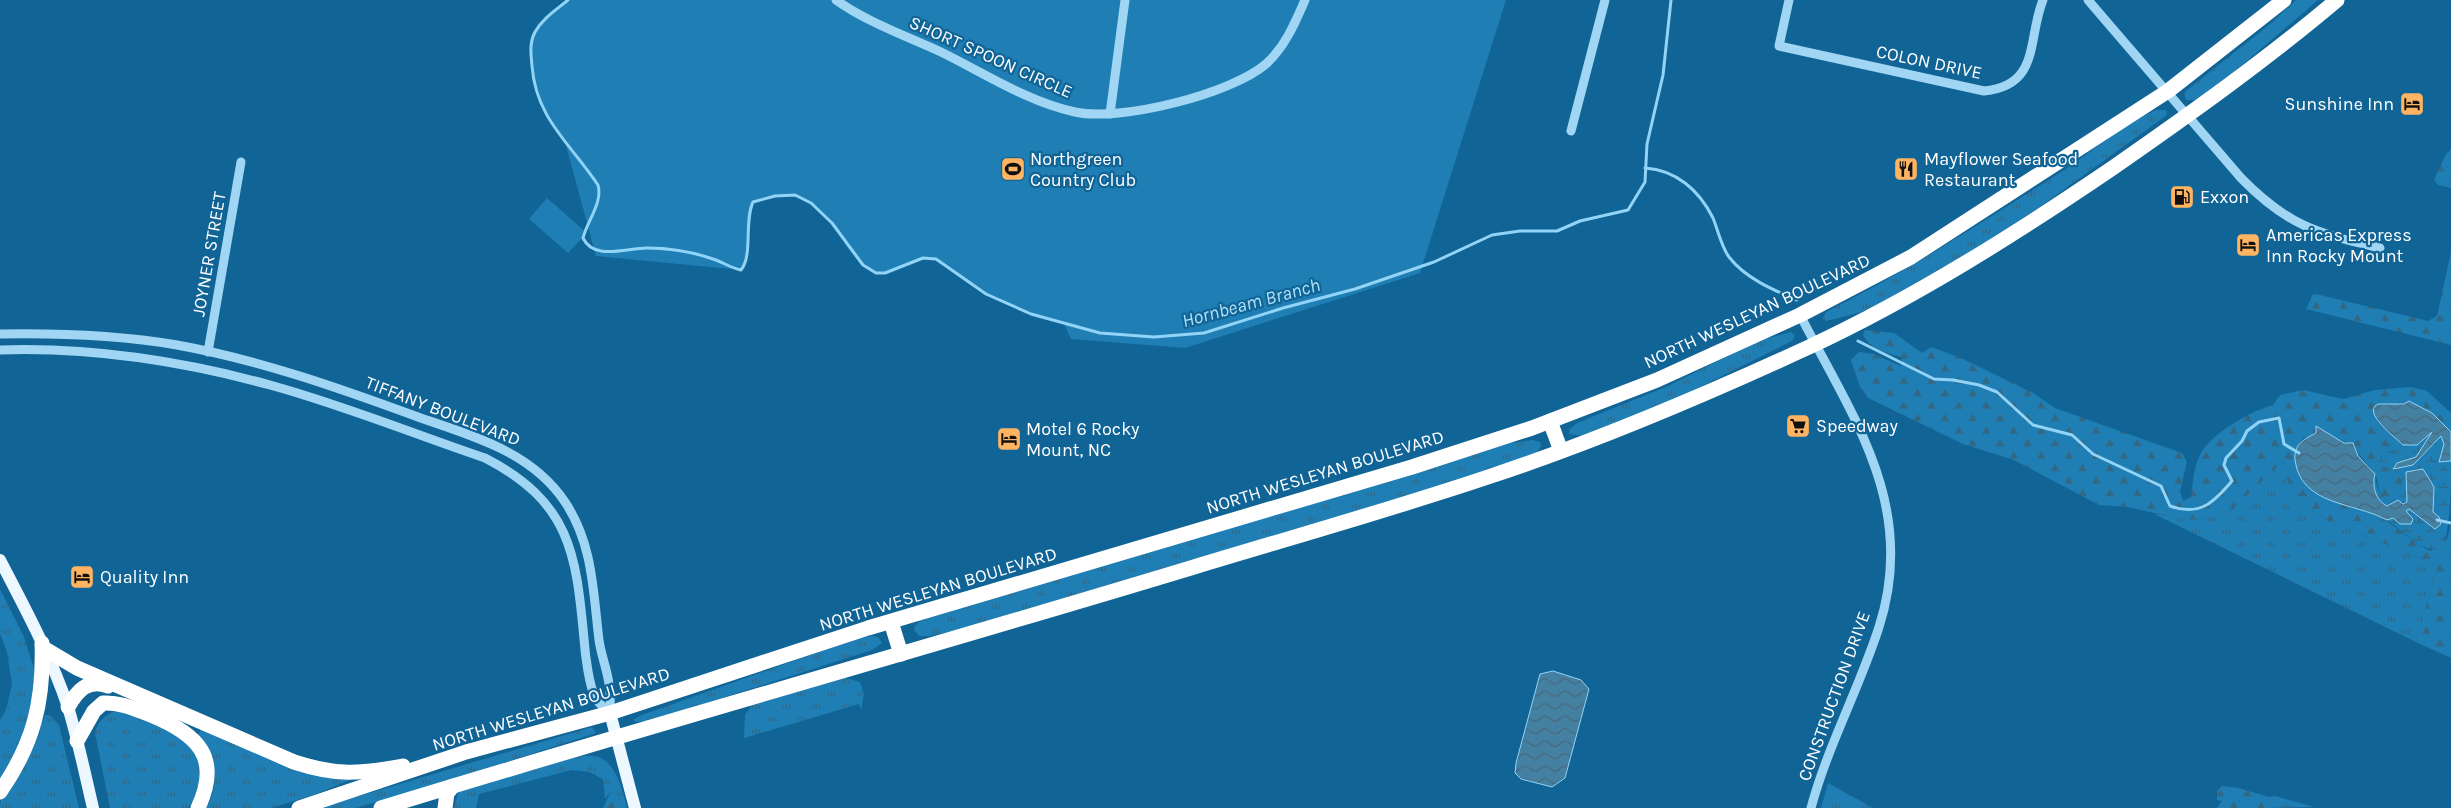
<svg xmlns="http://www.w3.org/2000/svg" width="2451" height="808" font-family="Karla,sans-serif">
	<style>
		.grass { fill: url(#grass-tufts) }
		.forest { fill: url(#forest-firs) }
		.wetland { fill: url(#wetland-marsh) }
		.pitch { fill: #1f7eb3 }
		.water { fill: url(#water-waves); stroke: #91d4f7 }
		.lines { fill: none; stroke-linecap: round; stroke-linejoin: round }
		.stream { stroke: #91d4f7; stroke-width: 3 }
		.minor { stroke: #a0d6f4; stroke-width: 9 }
		.major { stroke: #ecf7ff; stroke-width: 12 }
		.highway { stroke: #fff; stroke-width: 15 }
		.labels { text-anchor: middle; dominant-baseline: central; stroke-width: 4.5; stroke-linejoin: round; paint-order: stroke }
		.street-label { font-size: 18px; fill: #fff; stroke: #116496 }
		.poi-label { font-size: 18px; fill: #fff; stroke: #116496; text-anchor: start }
		.water-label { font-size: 19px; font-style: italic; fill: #b0e1fa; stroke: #116496 }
	</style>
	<defs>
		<pattern id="grass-tufts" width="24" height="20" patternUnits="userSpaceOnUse" patternTransform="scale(1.25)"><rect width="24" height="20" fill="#1f7eb3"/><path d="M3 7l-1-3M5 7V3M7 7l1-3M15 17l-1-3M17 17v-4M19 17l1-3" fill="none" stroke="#336885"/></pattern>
		<pattern id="forest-firs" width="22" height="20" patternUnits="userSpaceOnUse" patternTransform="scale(1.25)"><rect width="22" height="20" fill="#1f7eb3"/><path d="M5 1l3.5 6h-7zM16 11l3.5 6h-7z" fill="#336885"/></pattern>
		<pattern id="wetland-marsh" width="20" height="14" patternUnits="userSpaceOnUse" patternTransform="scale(1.25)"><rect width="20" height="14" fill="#1f7eb3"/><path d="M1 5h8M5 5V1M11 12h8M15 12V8" fill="none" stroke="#336885"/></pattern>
		<pattern id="water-waves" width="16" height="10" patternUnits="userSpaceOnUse" patternTransform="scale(1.25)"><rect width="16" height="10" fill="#4480a2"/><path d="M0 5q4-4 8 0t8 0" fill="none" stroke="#48697b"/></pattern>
	</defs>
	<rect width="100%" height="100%" fill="#116496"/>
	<g class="grass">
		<polygon points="2296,0 2318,0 2207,95 2195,100 2186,100 2184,94 2187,90 2269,25"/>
		<path d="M2156,110h10l1,5 -130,94 -65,42 -95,54 -19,8 -32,8 -3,-2 3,-7c82,-41 158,-91 235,-140 31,-20 61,-47 95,-62z"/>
		<polygon points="1791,332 1795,336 1792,341 1674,400 1584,436 1569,434 1569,430 1577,423 1668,386 1758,341"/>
		<polygon points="1532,440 1540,442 1541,446 1537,452 1455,482 949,632 929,636 919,636 914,630 915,626 921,620 1505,444"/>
		<polygon points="2283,460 2288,480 2306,506 2324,519 2438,565 2416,642 2154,514 2203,520 2231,511"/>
		<polygon points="0,589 24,637 35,672 31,725 0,783 0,720 6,710 12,684 7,652 0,633"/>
		<polygon points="872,636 878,637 882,643 872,650 650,721 635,722 634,719 642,715 861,637"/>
		<polygon points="845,678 860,682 864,694 861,710 859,704 744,738 745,715 752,705"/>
		<path d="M114,711h9c19,8 40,15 57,25 27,15 24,51 8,72h-78l-15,-75c3,-12 9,-16 19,-22z"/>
		<path d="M45,715l6,1 8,9 20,83h-79c0,-16 12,-22 20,-36 10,-18 19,-36 25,-57z"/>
		<path d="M202,727l109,45 39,8 -34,14 -44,14h-66c15,-23 9,-54 -8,-73z"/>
		<polygon points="592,727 596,733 451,780 356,808 319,808"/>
		<path d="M577,756c7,0 14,-1 21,1 18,5 25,35 29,51h-4l-3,-10 -8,-8 -7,9 -2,-20 -14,-7 -17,-2 -93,24 -3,14h-22l5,-17z"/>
		<polygon points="1828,783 1873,808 1821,808"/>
		<polygon points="2275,796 2314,807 2266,808 2269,797"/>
	</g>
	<g class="forest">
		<polygon points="2451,149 2451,188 2438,185 2434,180 2445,156"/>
		<polygon points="2451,252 2451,345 2306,309 2313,294 2320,295 2428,321 2437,316"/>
		<path d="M1865,330l29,3 28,20 9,-6 30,11 72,35 22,15 127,45 5,9 -7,29 3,10 8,-4c2,-14 2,-29 9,-42 10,-21 52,-45 73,-50l7,-10 23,-5 40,9 32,-9 36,-3 16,4 24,22v19l-19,-19 -23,-12c-10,6 -24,2 -35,5 -4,15 19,29 29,39l-5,5 -9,1 -5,16 16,5 2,11 -5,17 -9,1c-14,-11 -7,-18 -14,-28 -8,-13 -15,-15 -21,-30 -15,0 -23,-13 -37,-13l-2,5 -11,3 -8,13 2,17 3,9 21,19 59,20 39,29 12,6 16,-12 4,-15v134l-35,-16 22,-77 -114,-46 -18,-13 -18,-26 -5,-19 -52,50 -28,9 -22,-1 -54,-12 -28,-2 -85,-45 -51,-16 -95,-46 -8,-11 -9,-27 8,-8 14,2 28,12 1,-9c-14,-3 -33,-9 -39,-22z"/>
		<polygon points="2222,786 2238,788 2269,797 2266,808 2217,808 2222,801 2217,800 2217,791"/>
		<polygon points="612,789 620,798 623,808 603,808"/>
	</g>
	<path class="wetland" d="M2433,431c-4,9 -10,21 -19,27 -7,5 -15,3 -21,10 22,-1 35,-17 49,-33l2,9 -4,18 11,-1c0,20 0,80 -12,91l-20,-7 -32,-25 22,-11 25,20 5,-12 -6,-5 1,-25 -18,-16 -10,1 1,30h-15l-5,4c-12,-6 -15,-20 -12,-32 1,12 3,19 13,27l9,-2 5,-16 -2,-10 -16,-6 -7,-6 2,-7 19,-4 5,-5h14z"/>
	<g class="pitch">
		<path d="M568,0h938l-86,273 -235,75 -114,-9 -7,-15c-26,-8 -54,-15 -78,-30 -16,-10 -32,-27 -50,-35 -20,-8 -44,20 -61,13 -36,-13 -40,-78 -93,-76 -9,0 -21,1 -29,6 -9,19 0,54 -12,68l-145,-14 -31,-114 -20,-29 -13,-43 -1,-23 4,-15 15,-18z"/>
		<polygon points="547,198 587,233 568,253 529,219"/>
	</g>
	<g class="water">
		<path d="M2409,401l23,12 19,19v29l-12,1 5,-18 -3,-8 -28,29 -20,4 4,-6 19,-6 16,-25 -15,13h-14c-7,-7 -42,-33 -25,-41h26z"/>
		<path d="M2316,426l28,17h9l5,13 17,18c-3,11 0,26 12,32l11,-6 5,4 4,-2 -1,-30 17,-3 11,18 -1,25 6,5 2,7 -6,5 -26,-20 -3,2 7,8 -2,5h-11l-7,-6 -6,2c-33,-18 -86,-14 -92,-60 -2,-16 11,-22 21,-27z"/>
		<polygon points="1553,671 1581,680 1589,689 1565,778 1552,787 1521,779 1515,773 1516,763 1540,674"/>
	</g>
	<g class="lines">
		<g class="stream">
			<path d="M568,0c-12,10 -25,18 -33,32 -6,11 -4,22 -3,34 4,53 39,78 66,119 5,18 -11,36 -15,53 11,23 43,10 64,10 23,0 47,4 69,12 8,3 15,8 25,10 12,-14 3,-49 12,-68l22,-6 20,-1 16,8 21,20 31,42 13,8h9l38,-15 13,1 50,35 45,20 69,19 54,4 50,-4 79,-25 72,-19 79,-27 58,-27 28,-4h37l23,-10 48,-11 17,-28 2,-38 16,-69 8,-75"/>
			<path d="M1645,168c31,2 54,22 68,50 5,12 8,28 16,39 16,21 44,33 68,43"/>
			<path d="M1858,341l76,38 19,1 26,5 18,7 36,33 39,10 21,19 68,32 9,20c30,11 44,-4 62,-25l-8,-16 2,-7 16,-17 5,-10 12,-9 20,-4 5,26 15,9"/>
			<polyline points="2437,520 2451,523"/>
		</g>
		<g class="minor">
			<path d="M836,0c31,22 70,36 105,52 43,21 87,50 134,60 45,10 156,-18 191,-48 19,-17 29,-41 39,-64"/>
			<path d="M1789,0l-10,46 205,45c57,-6 43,-52 59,-91"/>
			<path d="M2088,0l153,178c47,48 75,55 139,70"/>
			<polyline points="1110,114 1125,0"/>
			<polyline points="1571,131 1605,0"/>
			<path d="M1800,315c53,102 118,192 79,312 -20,62 -51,118 -68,181"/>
			<path d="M0,334c59,-1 118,1 177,11 83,15 162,43 241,72 54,19 113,34 147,85 28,42 28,89 34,138 2,15 8,29 10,44 2,9 1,19 1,29"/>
			<path d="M0,350c91,-3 182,11 270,35 73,20 144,49 215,73 85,44 91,94 99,181 1,14 5,48 12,60 3,5 10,10 14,14"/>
			<polyline points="208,352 241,162"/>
		</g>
		<g class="major">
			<path d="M0,560c25,48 51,96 68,147 10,33 17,67 25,101"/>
			<polyline points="610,713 635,808"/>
		</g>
		<g class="highway">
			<polyline points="1550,421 1561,451"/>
			<polyline points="891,622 901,654"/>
			<path d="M45,649l32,19 217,94c43,14 66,12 109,4"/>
			<path d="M68,707c9,-16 20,-29 40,-21"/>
			<path d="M77,741l17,-30 9,-8c17,-1 32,6 48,12 46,19 71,42 47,93"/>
			<path d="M0,792c34,-49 44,-91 42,-149"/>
			<polyline points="299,808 466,752 610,713 868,628 1412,467 1532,428 1657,380 1800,315 1911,257 2168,91 2284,0"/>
			<path d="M381,808c270,-83 542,-159 813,-241 99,-30 199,-58 297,-91 109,-36 214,-81 318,-129 107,-50 208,-114 305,-180 76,-53 152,-107 223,-167"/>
			<polyline points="445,808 447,793 453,786"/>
		</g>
	</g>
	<defs>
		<symbol id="hotel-square" viewBox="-11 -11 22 22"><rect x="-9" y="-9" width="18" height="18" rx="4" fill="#ffb462" stroke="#116496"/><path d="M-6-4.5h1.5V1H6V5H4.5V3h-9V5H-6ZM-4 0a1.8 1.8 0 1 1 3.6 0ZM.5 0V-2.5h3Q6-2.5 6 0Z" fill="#111"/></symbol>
		<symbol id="stadium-square" viewBox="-11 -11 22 22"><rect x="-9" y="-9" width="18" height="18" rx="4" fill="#ffb462" stroke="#116496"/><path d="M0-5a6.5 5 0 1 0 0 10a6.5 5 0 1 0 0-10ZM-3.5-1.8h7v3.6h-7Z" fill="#111"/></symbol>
		<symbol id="restaurant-square" viewBox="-11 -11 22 22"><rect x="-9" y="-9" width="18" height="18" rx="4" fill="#ffb462" stroke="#116496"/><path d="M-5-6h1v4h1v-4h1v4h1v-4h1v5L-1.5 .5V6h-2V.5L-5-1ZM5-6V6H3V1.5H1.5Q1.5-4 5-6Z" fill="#111"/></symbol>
		<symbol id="fuel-square" viewBox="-11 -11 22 22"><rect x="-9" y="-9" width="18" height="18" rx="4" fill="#ffb462" stroke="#116496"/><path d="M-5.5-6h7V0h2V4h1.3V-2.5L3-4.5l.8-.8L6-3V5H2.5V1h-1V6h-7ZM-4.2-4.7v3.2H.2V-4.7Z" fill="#111"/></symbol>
		<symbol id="supermarket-square" viewBox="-11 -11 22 22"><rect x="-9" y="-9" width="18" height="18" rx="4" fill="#ffb462" stroke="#116496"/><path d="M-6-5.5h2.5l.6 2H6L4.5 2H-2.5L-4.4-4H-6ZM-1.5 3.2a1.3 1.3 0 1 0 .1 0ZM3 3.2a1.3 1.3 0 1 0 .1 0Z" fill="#111"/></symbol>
	</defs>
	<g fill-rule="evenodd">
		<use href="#hotel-square" x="2398" y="90" width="28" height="28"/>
		<use href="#stadium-square" x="999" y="155" width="28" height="28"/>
		<use href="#restaurant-square" x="1892" y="155" width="28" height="28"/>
		<use href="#fuel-square" x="2168" y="183" width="28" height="28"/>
		<use href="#hotel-square" x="2234" y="231" width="28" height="28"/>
		<use href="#supermarket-square" x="1784" y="412" width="28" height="28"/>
		<use href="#hotel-square" x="995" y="425" width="28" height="28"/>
		<use href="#hotel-square" x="68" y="563" width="28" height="28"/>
	</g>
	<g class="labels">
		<g class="street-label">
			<text transform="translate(991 57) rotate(24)">SHORT SPOON CIRCLE</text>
			<text transform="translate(1929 62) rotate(12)">COLON DRIVE</text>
			<text transform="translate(209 254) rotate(-80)">JOYNER STREET</text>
			<text transform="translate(1757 311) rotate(-25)">NORTH WESLEYAN BOULEVARD</text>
			<text transform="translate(443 411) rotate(21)">TIFFANY BOULEVARD</text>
			<text transform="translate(1325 472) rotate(-17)">NORTH WESLEYAN BOULEVARD</text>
			<text transform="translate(938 589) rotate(-17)">NORTH WESLEYAN BOULEVARD</text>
			<text transform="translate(1834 696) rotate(-70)">CONSTRUCTION DRIVE</text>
			<text transform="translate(551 709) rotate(-17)">NORTH WESLEYAN BOULEVARD</text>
		</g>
		<g class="poi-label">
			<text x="2394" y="104" text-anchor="end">Sunshine Inn</text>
			<text x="1030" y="159">Northgreen<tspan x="1030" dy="21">Country Club</tspan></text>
			<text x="1924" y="159">Mayflower Seafood<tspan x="1924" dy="21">Restaurant</tspan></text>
			<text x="2200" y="197">Exxon</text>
			<text x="2266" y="235">Americas Express<tspan x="2266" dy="21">Inn Rocky Mount</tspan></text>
			<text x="1816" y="426">Speedway</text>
			<text x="1026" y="429">Motel 6 Rocky<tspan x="1026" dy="21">Mount, NC</tspan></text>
			<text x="100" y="577">Quality Inn</text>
		</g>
		<g class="water-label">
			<text transform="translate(1251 303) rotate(-15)">Hornbeam Branch</text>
		</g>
	</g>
</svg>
